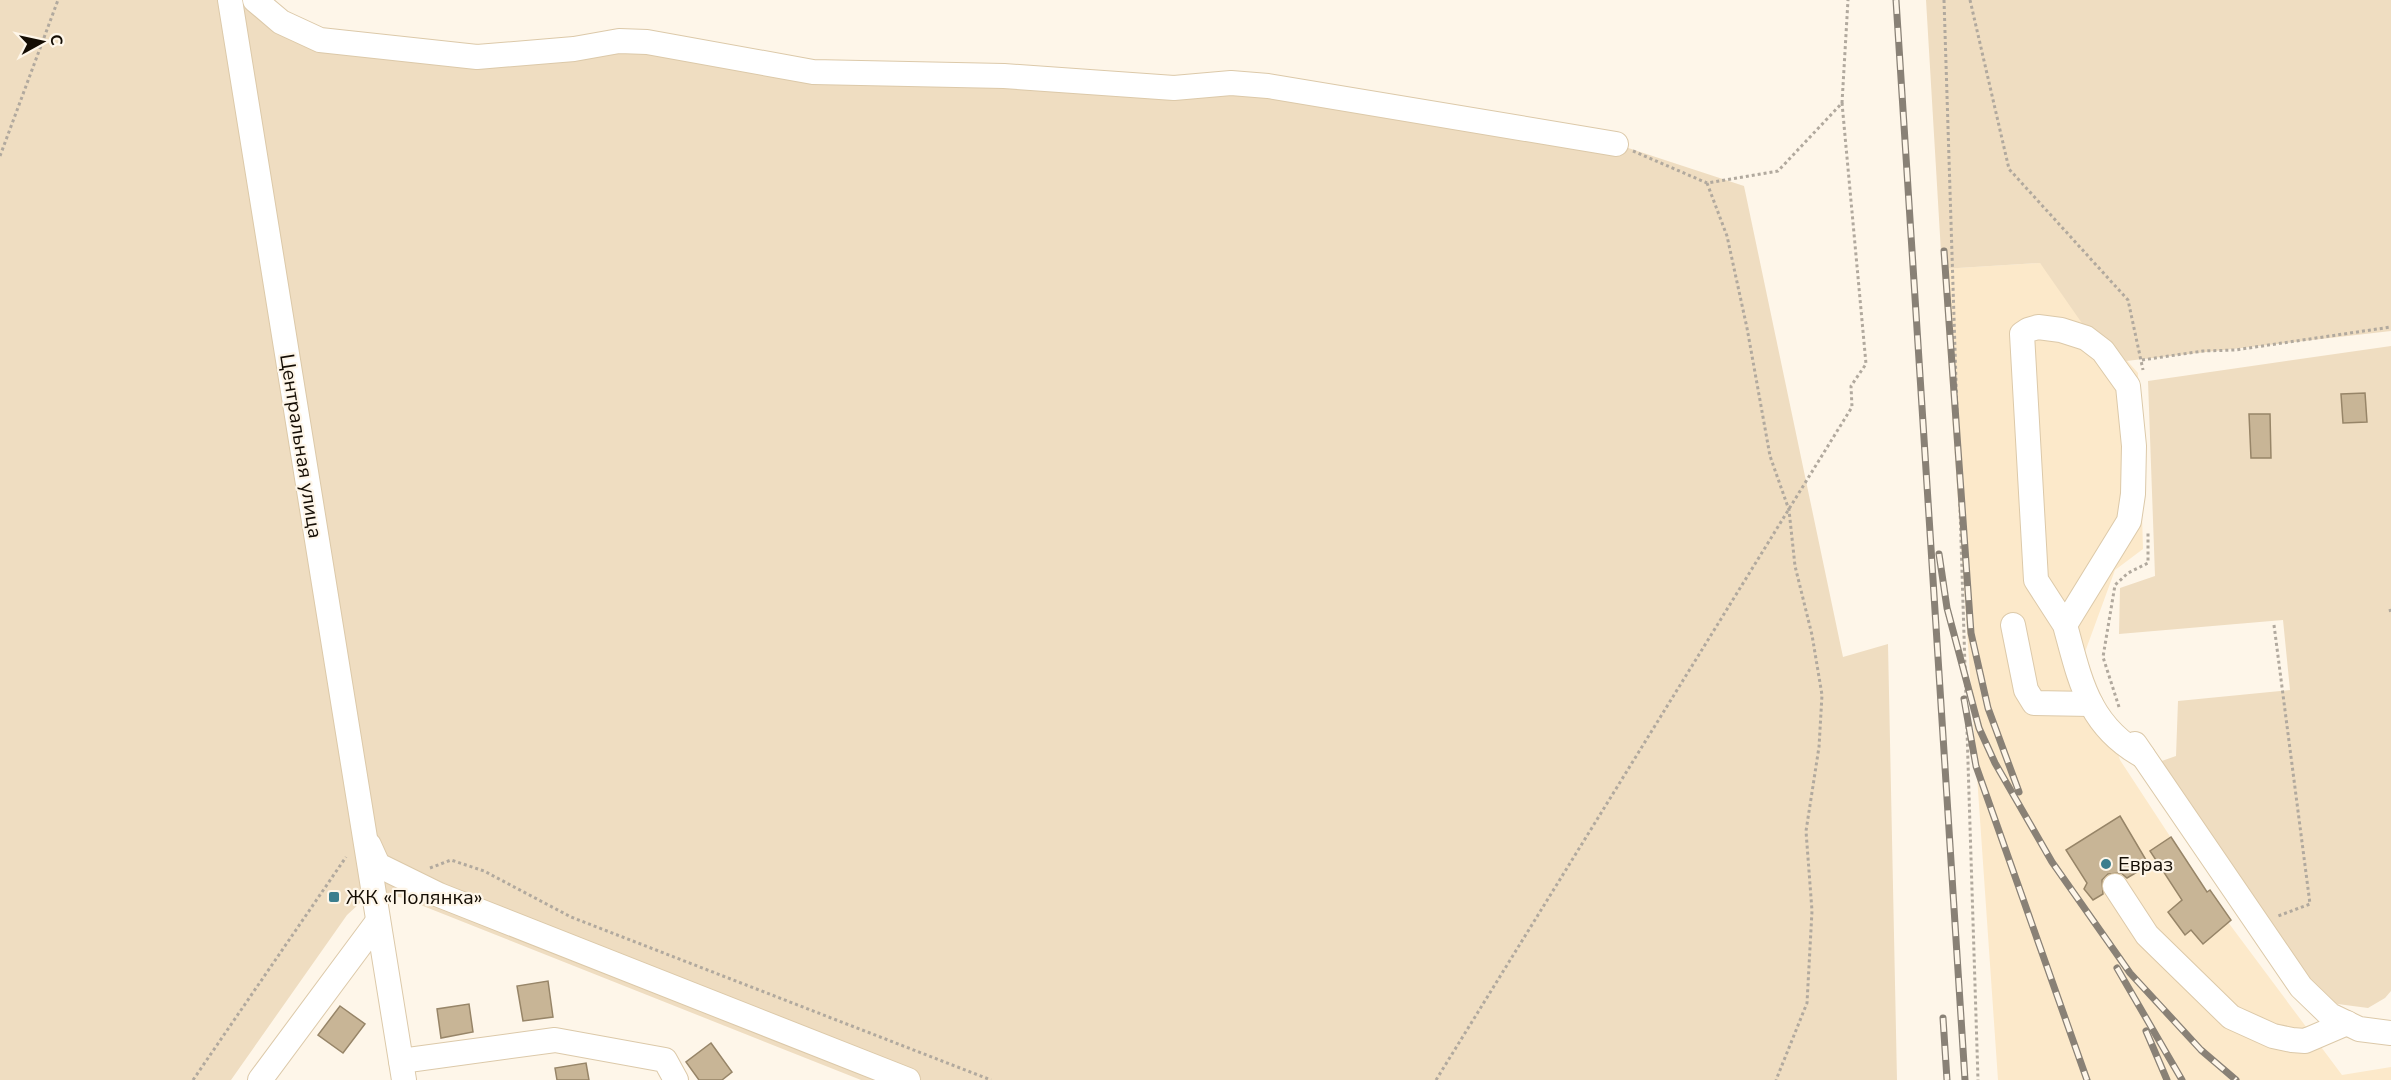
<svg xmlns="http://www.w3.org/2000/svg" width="2391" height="1080" font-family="'Nunito Sans',sans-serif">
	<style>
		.built { fill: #fce9ca }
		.green { fill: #efddc1 }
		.building { fill: #c8b596; stroke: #978568; stroke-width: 1.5 }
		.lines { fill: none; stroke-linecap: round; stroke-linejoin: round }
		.minor-casing { stroke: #dcc9a9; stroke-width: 26 }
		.path { stroke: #b1a99e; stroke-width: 3; stroke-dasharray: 3 3; stroke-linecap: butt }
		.minor { stroke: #fff; stroke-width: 24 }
		.rail-casing { stroke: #898176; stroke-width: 7 }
		.rail { stroke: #fef6e9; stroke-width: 4.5; stroke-dasharray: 14; stroke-linecap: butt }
		.poi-dot { fill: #3b7e8e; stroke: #fef6e9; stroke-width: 2 }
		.labels { text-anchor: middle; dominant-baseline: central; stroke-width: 4.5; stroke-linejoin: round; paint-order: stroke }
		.street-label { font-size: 20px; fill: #140d04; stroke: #fef6e9 }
		.poi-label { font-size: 20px; fill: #140d04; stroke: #fef6e9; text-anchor: start }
	</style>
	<rect width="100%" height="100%" fill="#fef6e9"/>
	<polygon class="built" points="2040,263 2138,373 2143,549 2115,570 2085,652 2120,760 2213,902 2342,1075 2391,1067 2391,1080 1998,1080 1942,269"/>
	<g class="green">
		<polygon points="0,0 255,0 320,40 574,49 1231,83 1616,144 1744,186 1843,657 1888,644 1897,1080 861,1080 403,898 373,891 347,915 231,1080 0,1080"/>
		<polygon points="1926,0 2391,0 2391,331 2126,361 2093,339 2040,263 1942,269"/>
		<polygon points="2391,346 2391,991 2385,998 2368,1008 2315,1001 2156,763 2176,756 2178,701 2290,690 2283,620 2119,634 2120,588 2155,576 2148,381"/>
	</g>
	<g class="building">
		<polygon points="2365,393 2367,422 2343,423 2341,394"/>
		<polygon points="2249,414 2270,414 2271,458 2251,458"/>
		<polygon points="2120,816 2149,865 2127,878 2121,873 2108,874 2102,880 2103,894 2093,900 2084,889 2087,883 2066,850"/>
		<polygon points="2171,837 2207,892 2210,890 2231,920 2203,944 2191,930 2185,935 2168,912 2182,900 2150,851"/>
		<polygon points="548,981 553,1017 523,1021 517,986"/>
		<polygon points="469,1004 473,1032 441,1038 437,1009"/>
		<polygon points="340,1006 365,1024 343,1053 318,1035"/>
		<polygon points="711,1043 732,1072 722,1080 699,1080 686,1062"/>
		<polygon points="586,1063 589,1080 557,1080 555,1068"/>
	</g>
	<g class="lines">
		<defs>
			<g id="minor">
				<polyline points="230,0 404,1080"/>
				<polyline points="255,0 281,22 320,40 477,57 574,49 619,41 647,42 813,72 1004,76 1174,88 1231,83 1268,86 1616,144"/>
				<polyline points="2013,625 2026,690 2034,703 2091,704"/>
				<path d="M2065,625l-29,-45 -14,-246 6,-4 10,-3 23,3 25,8 17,13 25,35 6,60 -1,48 -4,27 -64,104c15,55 23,101 78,131"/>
				<polyline points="2135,744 2301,987 2330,1015 2359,1029 2391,1033"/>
				<polyline points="369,845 378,865 439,895 908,1080"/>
				<polyline points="2115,886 2147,935 2231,1017 2273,1036 2292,1040 2305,1041 2347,1023"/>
				<polyline points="401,1061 555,1040 665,1060 676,1080"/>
				<polyline points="260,1080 378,921"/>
			</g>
		</defs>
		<use href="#minor" class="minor-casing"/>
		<g class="path">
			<polyline points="1944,0 1978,1080"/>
			<polyline points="1970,0 2009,169 2128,300 2143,370"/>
			<polyline points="1633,151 1707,183 1778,171 1842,103 1848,0"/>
			<polyline points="0,156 58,0"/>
			<polyline points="1707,183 1727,236 1747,328 1770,456 1789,510 1795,566 1812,635 1822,695 1819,747 1806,831 1812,911 1807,1003 1776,1080"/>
			<polyline points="2142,360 2203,351 2235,350 2391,327"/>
			<polyline points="2390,609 2391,614"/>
			<polyline points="2274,625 2310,904 2278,916"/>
			<polyline points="2119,707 2103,657 2115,585 2128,573 2148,563 2148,532"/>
			<polyline points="430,868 451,860 484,871 571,917 991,1080"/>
			<polyline points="193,1080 346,857"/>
			<polyline points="1436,1080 1852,407 1851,386 1866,364 1842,103"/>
		</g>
		<use href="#minor" class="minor"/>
		<defs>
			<g id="rail">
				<polyline points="1896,0 1965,1080"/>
				<polyline points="1944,251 1971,633 1988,708 2019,792"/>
				<polyline points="1939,554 1947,608 1979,728 1995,763 2052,862 2130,973 2201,1050 2236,1080"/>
				<polyline points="1964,699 1976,766 2087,1080"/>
				<polyline points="2117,968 2182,1080"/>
				<polyline points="1943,1018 1947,1080"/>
				<polyline points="2146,1031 2167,1080"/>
			</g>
		</defs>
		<use href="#rail" class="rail-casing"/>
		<use href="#rail" class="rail"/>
	</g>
	<g class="poi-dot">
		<circle cx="2106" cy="864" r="6"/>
		<rect x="328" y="891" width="12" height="12" rx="3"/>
	</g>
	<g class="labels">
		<g class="street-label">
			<text transform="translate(301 446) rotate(81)">Центральная улица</text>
		</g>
		<g class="poi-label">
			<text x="2118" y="864">Евраз</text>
			<text x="346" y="897">ЖК «Полянка»</text>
		</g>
	</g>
	<g transform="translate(42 42) rotate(82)" stroke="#fef6e9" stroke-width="4.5" paint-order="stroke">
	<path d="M0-4.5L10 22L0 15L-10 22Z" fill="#140d04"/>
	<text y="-9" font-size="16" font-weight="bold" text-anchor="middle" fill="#140d04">С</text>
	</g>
</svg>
